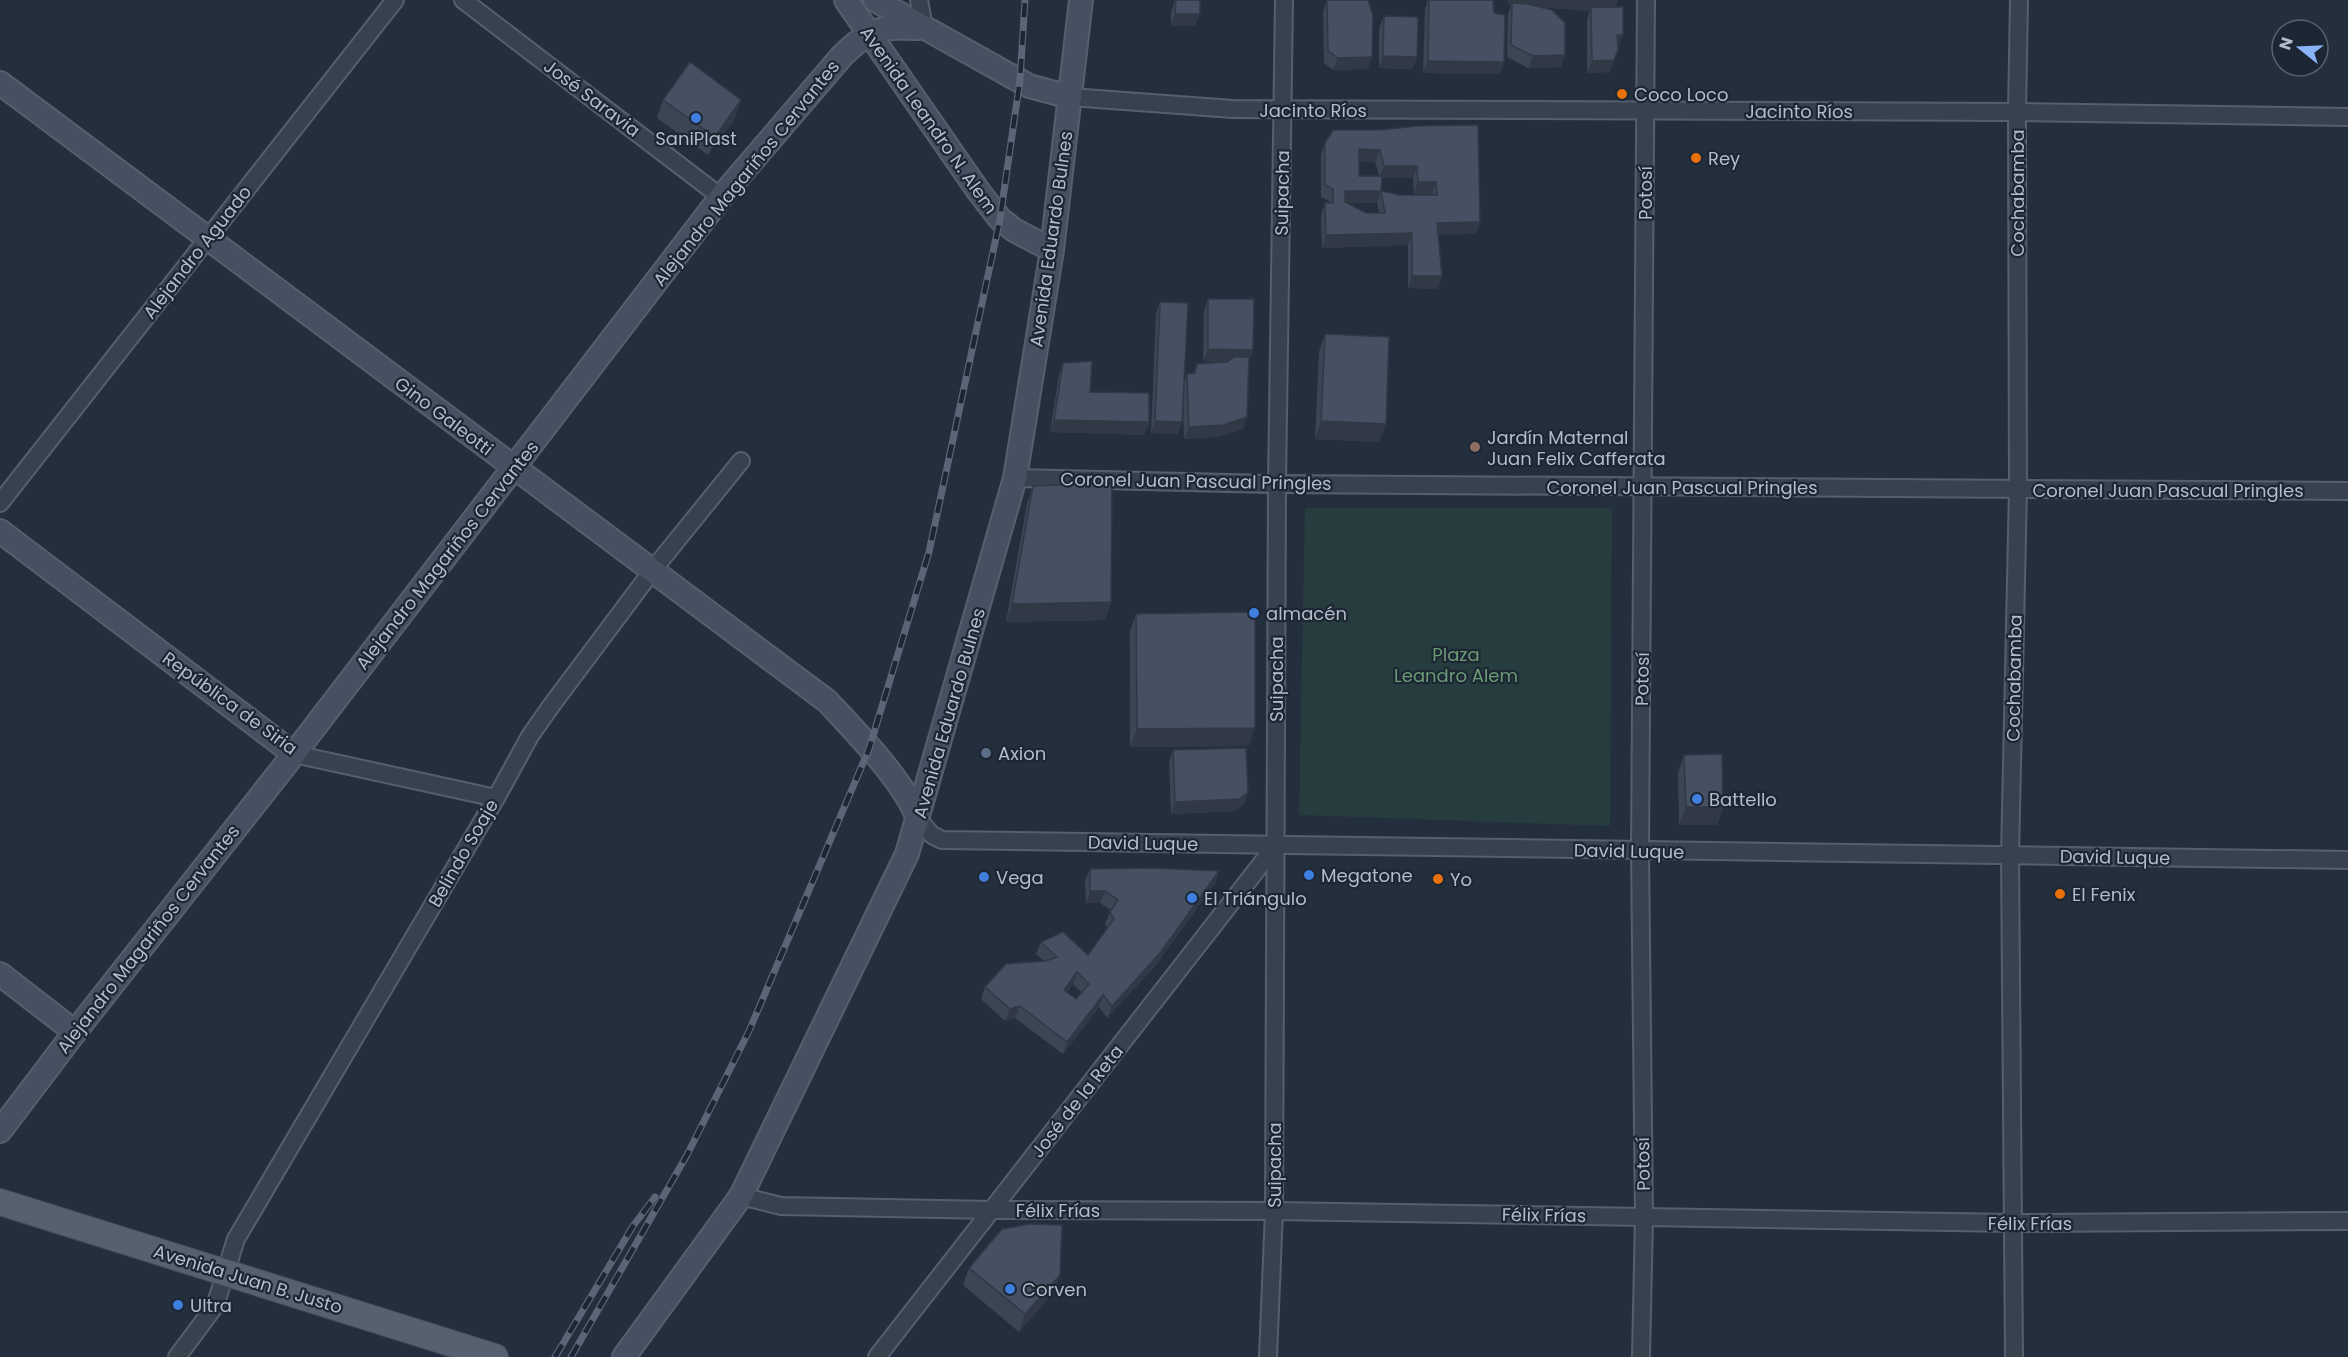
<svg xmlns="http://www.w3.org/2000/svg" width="2348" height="1357" font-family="Poppins,sans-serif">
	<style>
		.green { fill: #263c3f }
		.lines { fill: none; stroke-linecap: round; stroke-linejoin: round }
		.street-casing { stroke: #565f6c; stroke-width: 20 }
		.secondary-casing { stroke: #565f6c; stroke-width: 26 }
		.primary-casing { stroke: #414a57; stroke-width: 28 }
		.street { stroke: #38414e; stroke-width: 16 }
		.secondary { stroke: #465061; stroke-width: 22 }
		.primary { stroke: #56606e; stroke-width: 26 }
		.rail-casing { stroke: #5a6575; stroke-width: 7 }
		.rail { stroke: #1d2633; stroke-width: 4.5; stroke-dasharray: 14; stroke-linecap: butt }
		.wall { fill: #3b4654; fill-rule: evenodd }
		.shaded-wall { fill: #303945 }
		.building { fill: #455162; stroke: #303945; stroke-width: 1.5; fill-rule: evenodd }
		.food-dot { fill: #e8710a; stroke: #1d2633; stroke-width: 2 }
		.shop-dot { fill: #3f7fe0; stroke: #1d2633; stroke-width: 2 }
		.education-dot { fill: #8d6e63; stroke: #1d2633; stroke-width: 2 }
		.service-dot { fill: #5c6f8a; stroke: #1d2633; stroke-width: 2 }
		.labels { text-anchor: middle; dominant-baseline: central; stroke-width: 4.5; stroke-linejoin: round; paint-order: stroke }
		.poi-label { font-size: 18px; fill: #b4bcc9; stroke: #1d2633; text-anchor: start }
		.street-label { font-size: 18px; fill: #b4bcc9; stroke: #1d2633 }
		.park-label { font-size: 18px; fill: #6b9a76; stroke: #1d2633 }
	</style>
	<rect width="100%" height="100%" fill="#242f3e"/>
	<polygon class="green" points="1305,508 1612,508 1610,826 1299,815"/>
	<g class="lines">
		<defs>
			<g id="street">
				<polyline points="463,0 721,197"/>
				<polyline points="919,0 924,28"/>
				<polyline points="1070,97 1233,109 2017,112 2348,117"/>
				<polyline points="1015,478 1277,484 2348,491"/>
				<polyline points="0,503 395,0"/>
				<polyline points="294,754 496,798"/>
				<polyline points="918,819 932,835 942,840 2348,860"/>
				<polyline points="741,1196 781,1206 992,1210 1274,1211 2014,1223 2348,1221"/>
				<polyline points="177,1357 215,1306 236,1239 496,798 530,736 551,706 652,571 741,461"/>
				<polyline points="877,1357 1276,845"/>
				<polyline points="1268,1357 1274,1211 1277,484 1284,0"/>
				<polyline points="1641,1357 1644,1217 1640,851 1646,0"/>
				<polyline points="2014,1357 2010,856 2018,489 2017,112 2019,0"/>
			</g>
			<g id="secondary">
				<polyline points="846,0 979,192 1000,219 1014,230 1052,250"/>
				<polyline points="875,0 1029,86 1070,97"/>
				<path d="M0,83l827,618c27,29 78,81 91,118"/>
				<polyline points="0,531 294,754"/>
				<polyline points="0,974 75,1032"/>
				<path d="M0,1131l75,-99 219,-278 427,-557 121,-141c30,-30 41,-29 82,-28"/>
				<polyline points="624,1357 741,1196 907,854 1015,478 1052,250 1081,0"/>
			</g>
			<polyline id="primary" points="0,1202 495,1357"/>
		</defs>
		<use href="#street" class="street-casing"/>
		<use href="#secondary" class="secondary-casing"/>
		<use href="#primary" class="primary-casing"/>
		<use href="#street" class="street"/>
		<use href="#secondary" class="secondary"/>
		<use href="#primary" class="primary"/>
		<defs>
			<g id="rail">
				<polyline points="555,1357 633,1226 655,1197"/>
				<polyline points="571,1357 687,1155 749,1031 869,749 929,552 1000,219 1020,80 1025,0"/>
			</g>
		</defs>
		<use href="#rail" class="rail-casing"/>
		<use href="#rail" class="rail"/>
	</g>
	<g class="wall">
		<polygon points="1175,0 1195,26 1171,26 1171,12"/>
		<polygon points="1327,0 1368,69 1333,70 1324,63 1323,12"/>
		<polygon points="1428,0 1493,0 1500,74 1423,73 1425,9"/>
		<polygon points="1509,0 1618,0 1615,7 1618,47 1610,72 1587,73 1587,19 1590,11 1539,7 1561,67 1528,68 1507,57 1508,15 1511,5 1508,5"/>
		<polygon points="1384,16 1413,69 1379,68 1379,28"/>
		<polygon points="663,100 741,100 735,118 708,155 657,118"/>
		<path d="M1417,126l59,108h-38v55l-30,-1v-43l-86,3 -1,-32 4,-13h4v-2l-8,-4v-42l4,-12 55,-13zM1359,161l16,1 4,14h-20zM1382,178h31l1,16h18v1h-32l-19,-4zM1346,203h31l2,10h-13z"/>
		<polygon points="1208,299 1248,362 1247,417 1243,429 1218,437 1184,439 1183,400 1178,434 1151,433 1156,314 1160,302 1184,383 1187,374 1193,373 1197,364 1227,362 1228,362 1203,361 1204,311"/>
		<polygon points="1325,334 1379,442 1315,439 1319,352"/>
		<polygon points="1063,363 1090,392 1149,422 1144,435 1050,432 1059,375"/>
		<polygon points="1033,486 1111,602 1105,620 1006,622 1027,504"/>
		<polygon points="1136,614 1249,746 1130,747 1130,631"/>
		<polygon points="1173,750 1248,792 1244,804 1235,811 1171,814 1169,762"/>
		<polygon points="1684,755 1723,807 1717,825 1679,825 1678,773"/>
		<path d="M1090,869l129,2 -4,12 -59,82 -49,53 -8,-11 -36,47 -48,-36 -10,3 -24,-22 4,-12 59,-26 -8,-7 5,-12 47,13 19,-27 -2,-4 6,-14 -11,-7h-14l-1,-22zM1073,984l9,9 -6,6 -9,-7z"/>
		<polygon points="969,1268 1060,1275 1053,1293 1019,1332 963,1285"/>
	</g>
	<g class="shaded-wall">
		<polygon points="1510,0 1618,0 1614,12 1591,7 1590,11 1508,5"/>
		<polygon points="1175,14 1200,14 1195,26 1171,26"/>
		<polygon points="1617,35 1623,35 1618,47"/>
		<polygon points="1618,50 1610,72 1587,73 1592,61"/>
		<polygon points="1565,55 1561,67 1528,68 1533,56"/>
		<polygon points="1383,56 1417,57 1413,69 1379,68"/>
		<polygon points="1372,57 1368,69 1333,70 1338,58"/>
		<polygon points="1428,61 1504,62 1500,74 1423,73"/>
		<polygon points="741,100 735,118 708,155 715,137"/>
		<polygon points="1359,149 1380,150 1375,162 1355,161"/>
		<polygon points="1384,166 1417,166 1413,178 1379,178"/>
		<polygon points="1418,182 1436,182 1432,194 1414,194"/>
		<polygon points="1345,191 1381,191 1377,203 1341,203"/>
		<polygon points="1480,222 1476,234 1433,235 1437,223"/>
		<polygon points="1412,233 1408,245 1322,248 1326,235"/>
		<polygon points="1412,276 1442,276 1438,289 1408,288"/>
		<polygon points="1208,349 1253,350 1249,362 1203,361"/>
		<polygon points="1247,417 1243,429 1218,437 1184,439 1189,427"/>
		<polygon points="1054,420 1149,422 1144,435 1050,432"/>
		<polygon points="1155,421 1182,422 1178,434 1151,433"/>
		<polygon points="1321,421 1386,424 1379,442 1315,439"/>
		<polygon points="1111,602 1105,620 1006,622 1012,604"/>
		<polygon points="1255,728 1249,746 1130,747 1137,729"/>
		<polygon points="1248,792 1244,804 1235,811 1171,814 1175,802"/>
		<polygon points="1686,807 1723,807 1717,825 1679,825"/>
		<polygon points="1219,871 1215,883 1156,965 1107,1018 1112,1006"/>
		<polygon points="1090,891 1105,891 1100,903 1086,903"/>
		<polygon points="1077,972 1073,984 1059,1002 1064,990"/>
		<polygon points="1103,995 1099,1007 1063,1054 1067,1042"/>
		<polygon points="1020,1006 1015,1018 1005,1021 1010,1009"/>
		<polygon points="1060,1275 1053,1293 1019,1332 1025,1314"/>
	</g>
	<g class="building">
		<polygon points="1176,0 1200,0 1200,14 1175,14"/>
		<polygon points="1327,0 1368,0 1373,16 1372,57 1338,58 1328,51"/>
		<polygon points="1429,0 1493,0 1494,13 1505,15 1504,62 1428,61"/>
		<polygon points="1512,3 1527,4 1552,10 1565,23 1565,55 1533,56 1511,45"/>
		<polygon points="1591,7 1623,7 1623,35 1617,35 1618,50 1614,60 1592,61"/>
		<polygon points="1384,16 1418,17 1417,57 1383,56"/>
		<polygon points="690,62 741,100 715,137 663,100"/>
		<path d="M1478,125l2,97 -43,1 5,53h-30v-43l-86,2 -1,-32h8v-14l-8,-4v-42l8,-13h47l37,-4zM1359,149l21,1 4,16h33l1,16h18l1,13h-37l-19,-4 1,-15h-23zM1345,191h36l4,22h-19l-21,-11z"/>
		<polygon points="1208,299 1254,299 1253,350 1208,349"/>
		<polygon points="1160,302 1188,303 1182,422 1155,421"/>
		<polygon points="1325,334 1389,337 1386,424 1321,421"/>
		<polygon points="1234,357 1249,357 1247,417 1223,425 1189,427 1187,374 1195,373 1197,364 1227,362"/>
		<polygon points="1092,361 1090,392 1149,393 1149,422 1054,420 1063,363"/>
		<polygon points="1112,483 1111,602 1012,604 1033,486"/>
		<polygon points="1255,612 1255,728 1137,729 1136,614"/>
		<polygon points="1246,748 1248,792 1240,799 1175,802 1173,750"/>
		<polygon points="1722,754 1723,807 1686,807 1684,755"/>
		<path d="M1151,868l68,3 -59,82 -48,53 -9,-11 -36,47 -47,-36 -10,3 -25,-22 21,-23 40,-3 11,-4 -16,-15 22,-10 25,23 26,-36 -4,-7 8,-12 -13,-9h-15v-22zM1077,972l12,12 -13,15 -12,-9z"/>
		<polygon points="1030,1224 1062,1225 1060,1275 1025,1314 969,1268 1002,1229"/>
	</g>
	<g class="food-dot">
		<circle cx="1622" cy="94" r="6"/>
		<circle cx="1696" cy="158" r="6"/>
		<circle cx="1438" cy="879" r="6"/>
		<circle cx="2060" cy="894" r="6"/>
	</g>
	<g class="shop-dot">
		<circle cx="696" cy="118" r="6"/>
		<circle cx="1254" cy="613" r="6"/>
		<circle cx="1697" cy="799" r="6"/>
		<circle cx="1309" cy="875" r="6"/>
		<circle cx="984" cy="877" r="6"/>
		<circle cx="1192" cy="898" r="6"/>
		<circle cx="1010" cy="1289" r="6"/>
		<circle cx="178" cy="1305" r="6"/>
	</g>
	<circle class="education-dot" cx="1475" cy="447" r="6"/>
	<circle class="service-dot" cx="986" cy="753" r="6"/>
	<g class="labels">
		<g class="poi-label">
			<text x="1634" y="94">Coco Loco</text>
			<text x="696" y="138" text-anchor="middle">SaniPlast</text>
			<text x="1708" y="158">Rey</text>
			<text x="1487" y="437">Jardín Maternal<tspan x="1487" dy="21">Juan Felix Cafferata</tspan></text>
			<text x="1266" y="613">almacén</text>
			<text x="998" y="753">Axion</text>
			<text x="1709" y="799">Battello</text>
			<text x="1321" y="875">Megatone</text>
			<text x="996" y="877">Vega</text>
			<text x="1450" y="879">Yo</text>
			<text x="2072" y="894">El Fenix</text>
			<text x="1204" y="898">El Triángulo</text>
			<text x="1022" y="1289">Corven</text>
			<text x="190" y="1305">Ultra</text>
		</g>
		<g class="street-label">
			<text transform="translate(592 98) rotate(37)">José Saravia</text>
			<text x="1313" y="110">Jacinto Ríos</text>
			<text x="1799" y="111">Jacinto Ríos</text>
			<text transform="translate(929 120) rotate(55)">Avenida Leandro N. Alem</text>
			<text transform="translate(746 173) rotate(-51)">Alejandro Magariños Cervantes</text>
			<text transform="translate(1282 193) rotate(-89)">Suipacha</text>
			<text transform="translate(1645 193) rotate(-90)">Potosí</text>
			<text transform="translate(2017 193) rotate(-90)">Cochabamba</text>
			<text transform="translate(1051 239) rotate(-82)">Avenida Eduardo Bulnes</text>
			<text transform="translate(197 252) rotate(-52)">Alejandro Aguado</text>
			<text transform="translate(444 416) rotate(37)">Gino Galeotti</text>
			<text transform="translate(1196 481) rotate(1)">Coronel Juan Pascual Pringles</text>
			<text x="1682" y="487">Coronel Juan Pascual Pringles</text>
			<text x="2168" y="490">Coronel Juan Pascual Pringles</text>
			<text transform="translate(447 555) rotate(-52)">Alejandro Magariños Cervantes</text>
			<text transform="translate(2014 678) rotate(-89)">Cochabamba</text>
			<text transform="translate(1276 679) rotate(-90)">Suipacha</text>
			<text transform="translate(1642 679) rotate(-89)">Potosí</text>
			<text transform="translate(230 703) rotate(36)">República de Siria</text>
			<text transform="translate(949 713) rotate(-74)">Avenida Eduardo Bulnes</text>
			<text transform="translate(1143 843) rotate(1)">David Luque</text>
			<text transform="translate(1629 851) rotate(1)">David Luque</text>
			<text transform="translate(463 853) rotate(-60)">Belindo Soaje</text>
			<text transform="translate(2115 857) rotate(1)">David Luque</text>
			<text transform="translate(148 939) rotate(-52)">Alejandro Magariños Cervantes</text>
			<text transform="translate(1077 1101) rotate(-52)">José de la Reta</text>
			<text transform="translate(1643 1164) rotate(-91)">Potosí</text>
			<text transform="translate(1274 1165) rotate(-90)">Suipacha</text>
			<text x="1058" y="1210">Félix Frías</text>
			<text transform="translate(1544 1215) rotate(1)">Félix Frías</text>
			<text x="2030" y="1223">Félix Frías</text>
			<text transform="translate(248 1279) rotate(17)">Avenida Juan B. Justo</text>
		</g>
		<g class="park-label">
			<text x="1456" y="654">Plaza<tspan x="1456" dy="21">Leandro Alem</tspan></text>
		</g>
	</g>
	<g transform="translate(2300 48) rotate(288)"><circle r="28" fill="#1d2633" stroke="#59626f" stroke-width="1.5"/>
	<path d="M0-4.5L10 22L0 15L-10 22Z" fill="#8ab4f8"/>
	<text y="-9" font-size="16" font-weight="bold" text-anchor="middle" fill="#b4bcc9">N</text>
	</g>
</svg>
